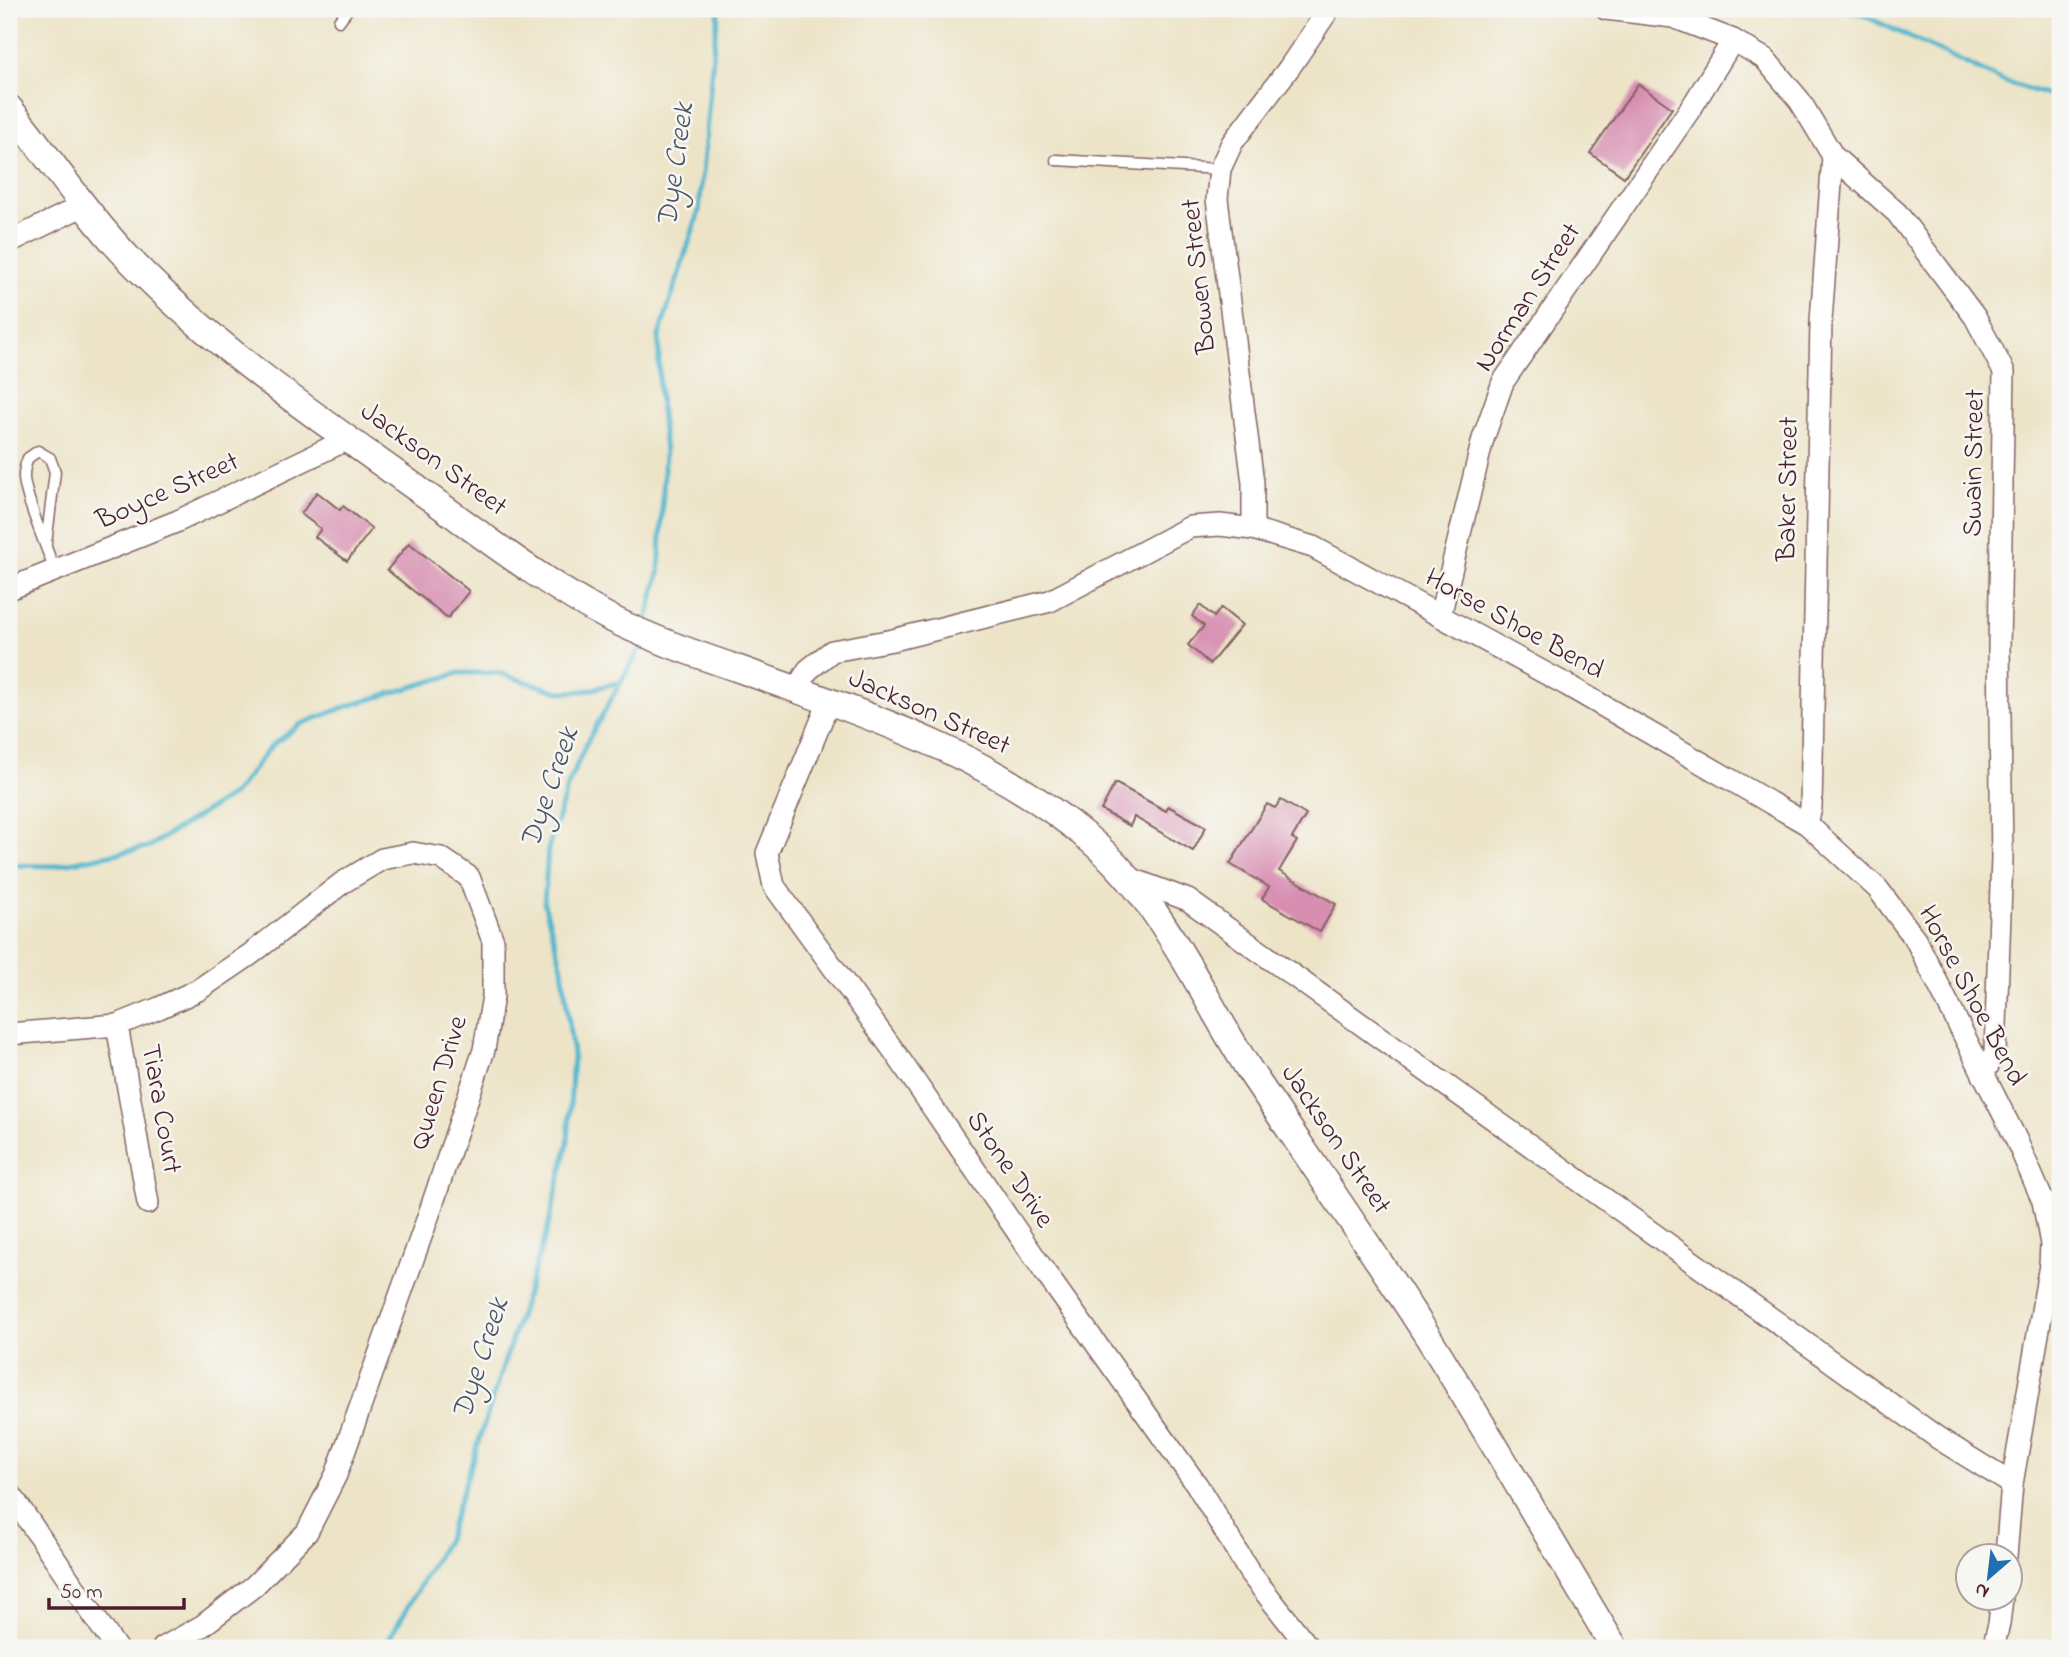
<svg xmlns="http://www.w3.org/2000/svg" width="2069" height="1657" font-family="'Indie Flower',sans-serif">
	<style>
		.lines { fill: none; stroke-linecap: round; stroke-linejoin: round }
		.stream { stroke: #4fb6cd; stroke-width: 5 }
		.building { fill: #d78eb1 }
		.service-casing { stroke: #836462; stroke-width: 13 }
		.minor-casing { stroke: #836462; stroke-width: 24 }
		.tertiary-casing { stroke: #836462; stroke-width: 29 }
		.service { stroke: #fff; stroke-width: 10 }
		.minor { stroke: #fff; stroke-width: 21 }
		.tertiary { stroke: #fff; stroke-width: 26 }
		.labels { text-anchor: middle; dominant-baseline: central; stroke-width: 5; stroke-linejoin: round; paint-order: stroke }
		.street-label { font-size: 28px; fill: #4a1f2b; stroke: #f6f6f2 }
		.water-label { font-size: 30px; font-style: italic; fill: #4c5464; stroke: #f6f6f2 }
	</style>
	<rect width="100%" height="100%" fill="#f6f6f2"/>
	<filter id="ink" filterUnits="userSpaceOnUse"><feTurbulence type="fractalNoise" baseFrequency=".0143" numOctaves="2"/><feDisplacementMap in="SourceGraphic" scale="14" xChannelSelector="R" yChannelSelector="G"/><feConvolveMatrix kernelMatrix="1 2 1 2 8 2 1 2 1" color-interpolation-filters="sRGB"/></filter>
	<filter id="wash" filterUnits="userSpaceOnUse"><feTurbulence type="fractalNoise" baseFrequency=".00686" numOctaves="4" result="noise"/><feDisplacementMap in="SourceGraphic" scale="28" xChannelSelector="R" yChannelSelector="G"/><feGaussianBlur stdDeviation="1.57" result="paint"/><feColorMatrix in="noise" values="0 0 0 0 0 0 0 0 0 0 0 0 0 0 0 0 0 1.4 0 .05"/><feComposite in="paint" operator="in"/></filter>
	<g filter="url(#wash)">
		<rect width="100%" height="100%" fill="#ede4c8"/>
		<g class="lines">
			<g class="stream">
				<polyline points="1844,9 1865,16 2003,81 2060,99"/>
				<polyline points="645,626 659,574 665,452 659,392 659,336 699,211 714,43 719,9"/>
				<polyline points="9,865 54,866 148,847 234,794 271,746 301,724 348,706 459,673 498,673 559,692 584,691 617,683"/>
				<polyline points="384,1648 447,1539 547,1231 568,1143 573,1055 562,967 544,903 548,849 568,785 586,744 639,650 641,642"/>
			</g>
		</g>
		<g id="blocks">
			<g class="building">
				<polygon points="1638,84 1672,108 1624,177 1590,153"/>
				<polygon points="317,492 340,510 343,506 372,529 347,561 315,537 321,529 301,514"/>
				<polygon points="409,543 469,591 448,618 387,570"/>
				<polygon points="1200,605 1214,617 1221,608 1242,625 1210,664 1188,645 1204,626 1192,616"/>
				<polygon points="1115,783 1166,811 1168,806 1206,827 1193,851 1134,817 1130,826 1101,810"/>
				<polygon points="1281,800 1306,815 1292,838 1297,841 1279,871 1336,904 1320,932 1262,899 1269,887 1230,864 1267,804 1275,808"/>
			</g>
		</g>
	</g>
	<g filter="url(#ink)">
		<use href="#blocks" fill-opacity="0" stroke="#836462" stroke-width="2"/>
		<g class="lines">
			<defs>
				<g id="service">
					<polyline points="339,21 348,9"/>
					<polyline points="1056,160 1220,169"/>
					<path d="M46,544l9,-72 -5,-14 -12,-7 -10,7c-2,5 -4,11 -4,17 -1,18 24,76 31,96"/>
				</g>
				<g id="minor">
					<polyline points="1606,9 1673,17 1733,40 1765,59 1800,101 1833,156 1897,213 1975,317 2004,372 1999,648 2002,858 1995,1053 1983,1075"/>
					<polyline points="9,242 84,205"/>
					<polyline points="1253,529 1253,483 1217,199 1220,169 1232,143 1289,68 1329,9"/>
					<polyline points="9,589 178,521 348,439"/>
					<polyline points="1440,616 1483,439 1503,382 1693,105 1733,40"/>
					<polyline points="796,690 808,670 832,651 893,640 1050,601 1190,527 1220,525 1253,529 1313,547 1567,685 1807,824 1878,889 1916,940 2016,1139 2043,1201 2051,1244 2050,1265 2012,1484 1938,1438 1188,900 1132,879"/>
					<polyline points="829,702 767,853 774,886 894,1051 1044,1271 1197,1485 1250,1573 1309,1648"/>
					<polyline points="1807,824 1811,808 1821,321 1833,156"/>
					<polyline points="117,1025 148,1203"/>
					<polyline points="9,1034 117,1025 159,1008 198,990 251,954 342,883 382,859 413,853 441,858 469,877 493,941 493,996 484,1050 428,1217 336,1475 307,1532 254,1586 202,1626 163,1648"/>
					<polyline points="9,1492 116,1648"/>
					<polyline points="2006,1556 2012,1484"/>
					<polyline points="1993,1648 1999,1624 2002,1598"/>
				</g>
				<path id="tertiary" d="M9,108c41,50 77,106 122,153 85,88 189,158 288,229 62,44 124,93 191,128 42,21 85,36 129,51 122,44 249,84 350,170 75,63 111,155 163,235 58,86 117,171 173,258 66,104 126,211 190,316"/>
			</defs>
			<use href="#service" class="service-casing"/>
			<use href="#minor" class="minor-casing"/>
			<use href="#tertiary" class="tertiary-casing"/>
			<use href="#service" class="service"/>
			<use href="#minor" class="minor"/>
			<use href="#tertiary" class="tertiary"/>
		</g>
	</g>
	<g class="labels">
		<g class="street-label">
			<text transform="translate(1200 276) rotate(-96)">Bowen Street</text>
			<text transform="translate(1529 298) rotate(-57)">Norman Street</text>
			<text transform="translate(433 460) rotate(36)">Jackson Street</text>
			<text transform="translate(1975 463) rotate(-89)">Swain Street</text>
			<text transform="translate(1789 489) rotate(-89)">Baker Street</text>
			<text transform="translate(168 492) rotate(-24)">Boyce Street</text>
			<text transform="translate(1514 625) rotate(29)">Horse Shoe Bend</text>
			<text transform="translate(929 713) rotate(24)">Jackson Street</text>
			<text transform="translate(1971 996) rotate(62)">Horse Shoe Bend</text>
			<text transform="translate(440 1083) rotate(-73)">Queen Drive</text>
			<text transform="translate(160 1109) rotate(80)">Tiara Court</text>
			<text transform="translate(1335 1140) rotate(56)">Jackson Street</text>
			<text transform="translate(1009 1170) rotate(56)">Stone Drive</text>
		</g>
		<g class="water-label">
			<text transform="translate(677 165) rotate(-82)">Dye Creek</text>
			<text transform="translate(551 788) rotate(-71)">Dye Creek</text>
			<text transform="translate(482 1359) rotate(-72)">Dye Creek</text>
		</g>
	</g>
	<rect width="2069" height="1657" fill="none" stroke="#f6f6f2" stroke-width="35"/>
	<g transform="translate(1989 1577) rotate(208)"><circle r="33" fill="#f6f6f2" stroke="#b1a0a2" stroke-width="2"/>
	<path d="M0-5L12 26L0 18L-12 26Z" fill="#1f6fb2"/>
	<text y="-10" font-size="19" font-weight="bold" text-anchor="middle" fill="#4a1f2b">N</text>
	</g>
	<path d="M49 1598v10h135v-10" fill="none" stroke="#4a1f2b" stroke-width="3.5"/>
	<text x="60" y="1598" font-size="21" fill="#4a1f2b" stroke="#f6f6f2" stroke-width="5" paint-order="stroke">50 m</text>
</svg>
